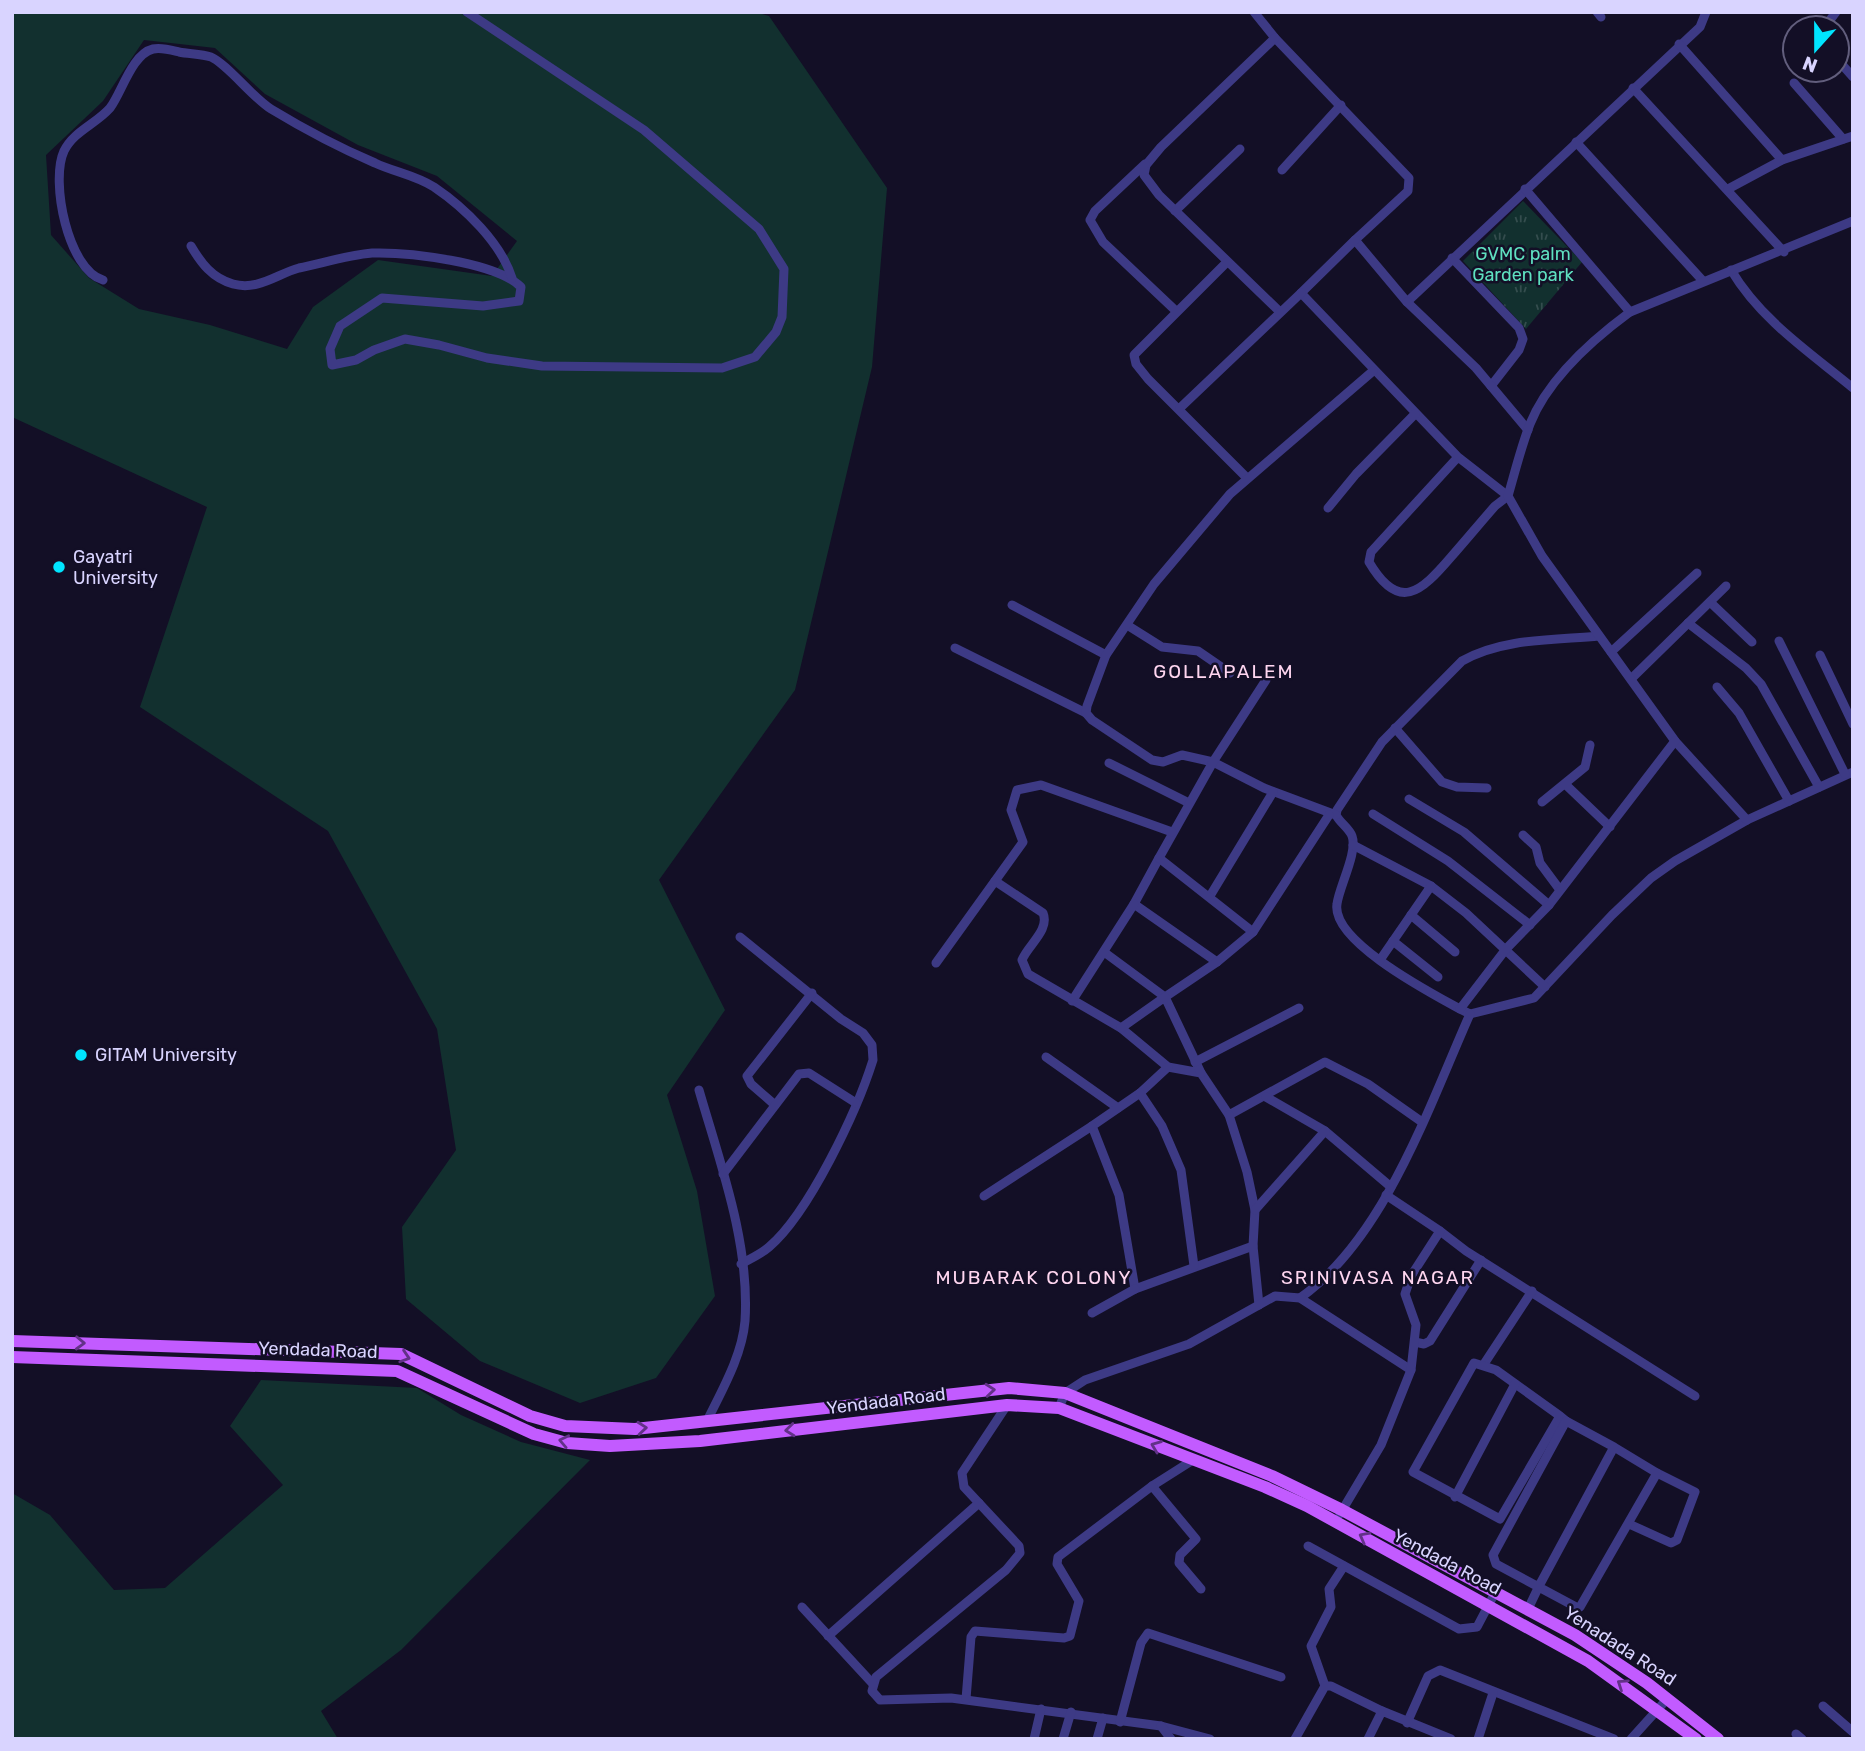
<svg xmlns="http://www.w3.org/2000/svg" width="1865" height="1751" font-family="Rubik,sans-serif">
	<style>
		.grass { fill: #12302f; fill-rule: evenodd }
		.park { fill: url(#park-tufts) }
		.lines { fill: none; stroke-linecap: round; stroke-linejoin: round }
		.minor { stroke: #3d3a85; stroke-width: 9 }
		.major { stroke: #c25bff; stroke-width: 12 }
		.oneway { stroke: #623188 }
		.poi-dot { fill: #00e5ff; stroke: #130f26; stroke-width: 2.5 }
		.labels { text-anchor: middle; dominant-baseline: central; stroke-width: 5; stroke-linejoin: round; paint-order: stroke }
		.park-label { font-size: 18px; fill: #5fe0c0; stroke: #130f26 }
		.poi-label { font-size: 18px; fill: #d9d4ff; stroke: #130f26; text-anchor: start }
		.street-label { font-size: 18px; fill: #d9d4ff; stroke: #130f26 }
		.neighbourhood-label { font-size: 19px; letter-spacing: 2px; fill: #ffd6f0; stroke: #130f26 }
	</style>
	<defs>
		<pattern id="park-tufts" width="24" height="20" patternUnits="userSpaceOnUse" patternTransform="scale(1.75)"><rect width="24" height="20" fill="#12302f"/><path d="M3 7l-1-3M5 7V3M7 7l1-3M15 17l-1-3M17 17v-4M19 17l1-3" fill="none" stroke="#344d4e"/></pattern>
	</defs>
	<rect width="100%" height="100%" fill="#130f26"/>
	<g class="grass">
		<path d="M12,12h743l14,4 118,172 -15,179 -77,323 -136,190 66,130 -58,85 30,96 18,105 -59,82 -76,25 -100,-42 -74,-62 -4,-72 54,-77 -19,-121 -109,-198 -188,-124 67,-200 -195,-90zM144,40l71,8 50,46 93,51 79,31 80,65 -25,35 -114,-16 -65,47 -26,42 -77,-24 -71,-16 -50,-31 -38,-43 -5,-80 57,-54z"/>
		<polygon points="261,1380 417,1388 461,1415 521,1442 590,1460 401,1650 321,1711 338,1739 12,1739 12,1493 50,1515 114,1590 165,1588 283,1485 230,1426"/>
	</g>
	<polygon class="park" points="1523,201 1582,262 1526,329 1463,261"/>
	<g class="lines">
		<g class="minor">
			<polyline points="1254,12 1275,38 1409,178 1408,191 1355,240 1407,302 1700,27 1706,12"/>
			<polyline points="1597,12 1601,17"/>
			<polyline points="1824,28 1836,12"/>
			<polyline points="1275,38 1161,147 1146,165 1144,175 1159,195 1279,311"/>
			<polyline points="1679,44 1782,160"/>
			<polyline points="1837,59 1853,77"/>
			<polyline points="1794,83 1843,139"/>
			<polyline points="1633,88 1784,252"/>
			<polyline points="1576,142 1703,281"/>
			<polyline points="1145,164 1095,211 1090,220 1103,242 1176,311"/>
			<polyline points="1282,170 1341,105"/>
			<polyline points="1525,189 1630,312"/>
			<polyline points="1728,189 1782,160 1853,136"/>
			<polyline points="1175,211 1240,149"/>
			<path d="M1355,240l-54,53 157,164 50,39 -13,10c-15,17 -29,34 -44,51 -30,35 -52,56 -82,5l2,-10 87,-95"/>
			<path d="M191,246c10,17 21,32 42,38 25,7 44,-10 66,-16 24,-5 49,-13 73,-15 36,-1 124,9 149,34l-2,14 -36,5 -101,-8 -42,28 -10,23 2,16 24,-5 18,-10 31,-11 34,6 48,13 55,8 180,2 33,-11 21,-25 6,-15 2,-48 -25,-40 -115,-99 -177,-118"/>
			<polyline points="1452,258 1519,328 1523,339 1519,350 1491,386"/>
			<polyline points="1227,262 1134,355 1136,364 1148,379 1247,478"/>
			<path d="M1731,270c30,50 77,81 122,118"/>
			<path d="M103,280c-35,-10 -53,-99 -39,-129 10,-20 32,-27 46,-43 12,-16 22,-54 43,-59 8,-2 18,1 26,3 10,2 22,2 32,5 16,7 42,41 60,52 33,20 69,39 104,54 19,9 40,12 59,24 31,21 67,56 78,91"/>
			<polyline points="1407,302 1476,368 1528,430"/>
			<polyline points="1180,408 1301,293"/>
			<polyline points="1328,508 1356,474 1415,414"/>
			<polyline points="1710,602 1752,642"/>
			<polyline points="1012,605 1106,655"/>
			<polyline points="1688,623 1746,668 1761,684 1819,787"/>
			<polyline points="1127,625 1162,647 1198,651 1230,673"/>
			<path d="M1599,636c-44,4 -97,2 -137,25l-80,81 -45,68 -1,5c4,8 13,13 16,21 6,16 -13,51 -15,68 -6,37 94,89 123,105l10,5 64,-16 78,-83 39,-37 24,-17 72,-41 106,-48"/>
			<polyline points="1779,641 1845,774"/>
			<polyline points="955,648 1086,713"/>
			<polyline points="1611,652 1697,573"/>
			<polyline points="1820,655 1853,724"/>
			<polyline points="1632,678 1726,586"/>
			<polyline points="1717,687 1739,713 1789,801"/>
			<polyline points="1395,728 1442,782 1457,787 1487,788"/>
			<polyline points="1109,763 1189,803"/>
			<polyline points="1565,784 1610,827"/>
			<polyline points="1409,799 1464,832 1549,905"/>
			<polyline points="1542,802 1585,767 1590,745"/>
			<polyline points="1373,814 1448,861 1530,925"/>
			<polyline points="1336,815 1264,788 1213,762 1182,755 1163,762 1152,760 1092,720 1086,713 1087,706 1106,655 1154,584 1230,494 1373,371"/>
			<path d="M1747,820l-72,-79 -133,-185 -34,-60c7,-24 13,-49 22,-72 18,-45 62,-84 100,-112l223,-91"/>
			<polyline points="1523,835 1536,847 1540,863 1560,890"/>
			<polyline points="1353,845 1431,886 1466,913 1545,987"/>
			<polyline points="1159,858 1134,904 1217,962"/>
			<path d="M995,881l48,32c7,17 -15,32 -21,47l6,14 93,54 47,39 33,6 28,42 96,-53 43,22 54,38"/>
			<polyline points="1210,896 1273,792"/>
			<polyline points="1411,915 1455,952"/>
			<polyline points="1253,932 1159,858 1213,762 1266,680"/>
			<path d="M740,937l101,82 22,14 9,12 1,15c-16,51 -64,153 -104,187 -8,7 -19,12 -28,17"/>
			<polyline points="1393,941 1438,977"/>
			<polyline points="1104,952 1165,997 1217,962 1253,932 1329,815"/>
			<polyline points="1380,960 1431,886"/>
			<polyline points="936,963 1023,842 1011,810 1017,790 1041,785 1172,832"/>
			<polyline points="1072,1001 1134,904"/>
			<polyline points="1460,1009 1506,949 1549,905 1675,741"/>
			<polyline points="1121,1028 1165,997 1201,1073"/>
			<polyline points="1046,1057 1118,1108"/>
			<polyline points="1195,1062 1299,1008"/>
			<polyline points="1168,1067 1140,1093 1092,1126 1119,1195 1135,1289 1253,1246"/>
			<path d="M699,1090c21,73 51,153 46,231 -3,35 -23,69 -38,100"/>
			<polyline points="1140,1093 1162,1126 1181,1170 1194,1266"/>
			<polyline points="1266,1097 1325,1131 1391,1187"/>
			<polyline points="775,1105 751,1084 747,1076 812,993"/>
			<polyline points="1229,1115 1247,1172 1255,1210 1253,1246 1259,1305"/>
			<polyline points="723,1174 799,1074 809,1073 856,1103"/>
			<polyline points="984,1196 1092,1126"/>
			<polyline points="1255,1210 1325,1131"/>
			<polyline points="1440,1231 1466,1251 1695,1396"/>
			<path d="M1300,1298c85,-60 129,-192 170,-284"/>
			<polyline points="1092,1313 1135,1289"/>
			<polyline points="1415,1342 1424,1344 1430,1341 1481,1260"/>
			<polyline points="1484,1364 1532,1291"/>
			<polyline points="1007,1405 962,1473 964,1487 1019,1546 1020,1553 1006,1570 876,1677 872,1691 880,1700 951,1698 1161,1726 1210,1739"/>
			<polyline points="1059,1408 1065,1393 1085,1380 1189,1344 1275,1296 1300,1298 1411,1370"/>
			<polyline points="1560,1416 1500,1519 1413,1472 1474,1363 1496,1370 1560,1416 1566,1421"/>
			<polyline points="1152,1486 1193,1460"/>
			<polyline points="1455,1497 1515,1384"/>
			<polyline points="1340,1514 1381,1445 1411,1370 1416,1325 1405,1294 1411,1276 1440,1231 1386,1195"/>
			<polyline points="1629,1524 1671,1543 1677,1540 1695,1492 1657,1473"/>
			<polyline points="1308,1546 1459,1629 1477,1627 1496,1591"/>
			<polyline points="802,1607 873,1684"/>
			<polyline points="1528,1609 1539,1586 1614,1447 1566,1421 1493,1555 1496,1564 1576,1607 1580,1607 1657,1473 1614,1447"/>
			<polyline points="828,1636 979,1503"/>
			<polyline points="1325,1686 1311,1646 1331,1607 1329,1589 1344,1566"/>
			<polyline points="966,1699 971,1637 975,1631 1064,1638 1070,1636 1079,1601 1057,1564 1058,1557 1152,1486 1196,1539 1180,1555 1179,1563 1201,1589"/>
			<polyline points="1823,1706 1853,1732"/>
			<polyline points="1120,1722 1141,1643 1148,1633 1281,1677"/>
			<polyline points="1407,1723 1428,1676 1440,1670 1614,1739"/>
			<polyline points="1161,1726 1171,1739"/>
			<polyline points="1796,1734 1802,1739"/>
			<polyline points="1034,1739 1041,1709"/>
			<polyline points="1063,1739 1071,1712"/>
			<polyline points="1097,1739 1103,1718"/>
			<polyline points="1295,1739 1325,1686 1331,1686 1382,1711"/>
			<polyline points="1368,1739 1382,1711 1451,1739"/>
			<polyline points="1478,1739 1493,1693"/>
			<polyline points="1631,1739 1668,1698"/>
		</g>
		<g class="major">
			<polyline points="12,1341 401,1354 530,1416 565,1426 635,1429 1009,1388 1065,1393 1272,1476 1342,1510 1575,1635 1647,1683 1718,1739"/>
			<polyline points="12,1357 397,1371 534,1434 567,1443 610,1446 700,1441 1007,1405 1059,1408 1265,1487 1307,1506 1588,1661 1696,1739"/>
		</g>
	</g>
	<defs><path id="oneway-chevron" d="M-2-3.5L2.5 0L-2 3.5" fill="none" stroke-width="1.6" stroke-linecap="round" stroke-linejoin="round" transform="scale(1.75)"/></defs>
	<g class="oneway">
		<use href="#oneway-chevron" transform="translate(80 1343) rotate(2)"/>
		<use href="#oneway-chevron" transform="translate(405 1357) rotate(18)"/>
		<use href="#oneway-chevron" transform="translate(990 1390) rotate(-5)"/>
		<use href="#oneway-chevron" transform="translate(642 1428) rotate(-5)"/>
		<use href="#oneway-chevron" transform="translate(790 1430) rotate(174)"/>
		<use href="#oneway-chevron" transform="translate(564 1441) rotate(-168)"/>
		<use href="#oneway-chevron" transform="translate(1156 1446) rotate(-159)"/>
		<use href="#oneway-chevron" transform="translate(1364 1537) rotate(-152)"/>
		<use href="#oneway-chevron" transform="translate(1622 1684) rotate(-146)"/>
	</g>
	<g class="poi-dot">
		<circle cx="59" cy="567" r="7"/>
		<circle cx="81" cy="1055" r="7"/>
	</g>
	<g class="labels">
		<g class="park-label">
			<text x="1523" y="254">GVMC palm<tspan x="1523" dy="21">Garden park</tspan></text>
		</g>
		<g class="poi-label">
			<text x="73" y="557">Gayatri<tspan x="73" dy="21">University</tspan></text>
			<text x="95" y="1055">GITAM University</text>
		</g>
		<g class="street-label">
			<text transform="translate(318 1350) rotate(2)">Yendada Road</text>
			<text transform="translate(886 1401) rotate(-7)">Yendada Road</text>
			<text transform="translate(1447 1562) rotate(28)">Yendada Road</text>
			<text transform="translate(1620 1646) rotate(33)">Yenadada Road</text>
		</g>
		<g class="neighbourhood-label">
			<text x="1224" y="671">GOLLAPALEM</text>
			<text x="1034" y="1277">MUBARAK COLONY</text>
			<text x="1378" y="1277">SRINIVASA NAGAR</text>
		</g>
	</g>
	<rect width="1865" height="1751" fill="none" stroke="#d9d4ff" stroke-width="28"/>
	<g transform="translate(1816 49) rotate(201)"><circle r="33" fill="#130f26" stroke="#625e7d" stroke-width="2"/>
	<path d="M0-5L12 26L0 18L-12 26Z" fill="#00e5ff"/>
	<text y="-10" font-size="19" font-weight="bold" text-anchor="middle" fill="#d9d4ff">N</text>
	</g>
</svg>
